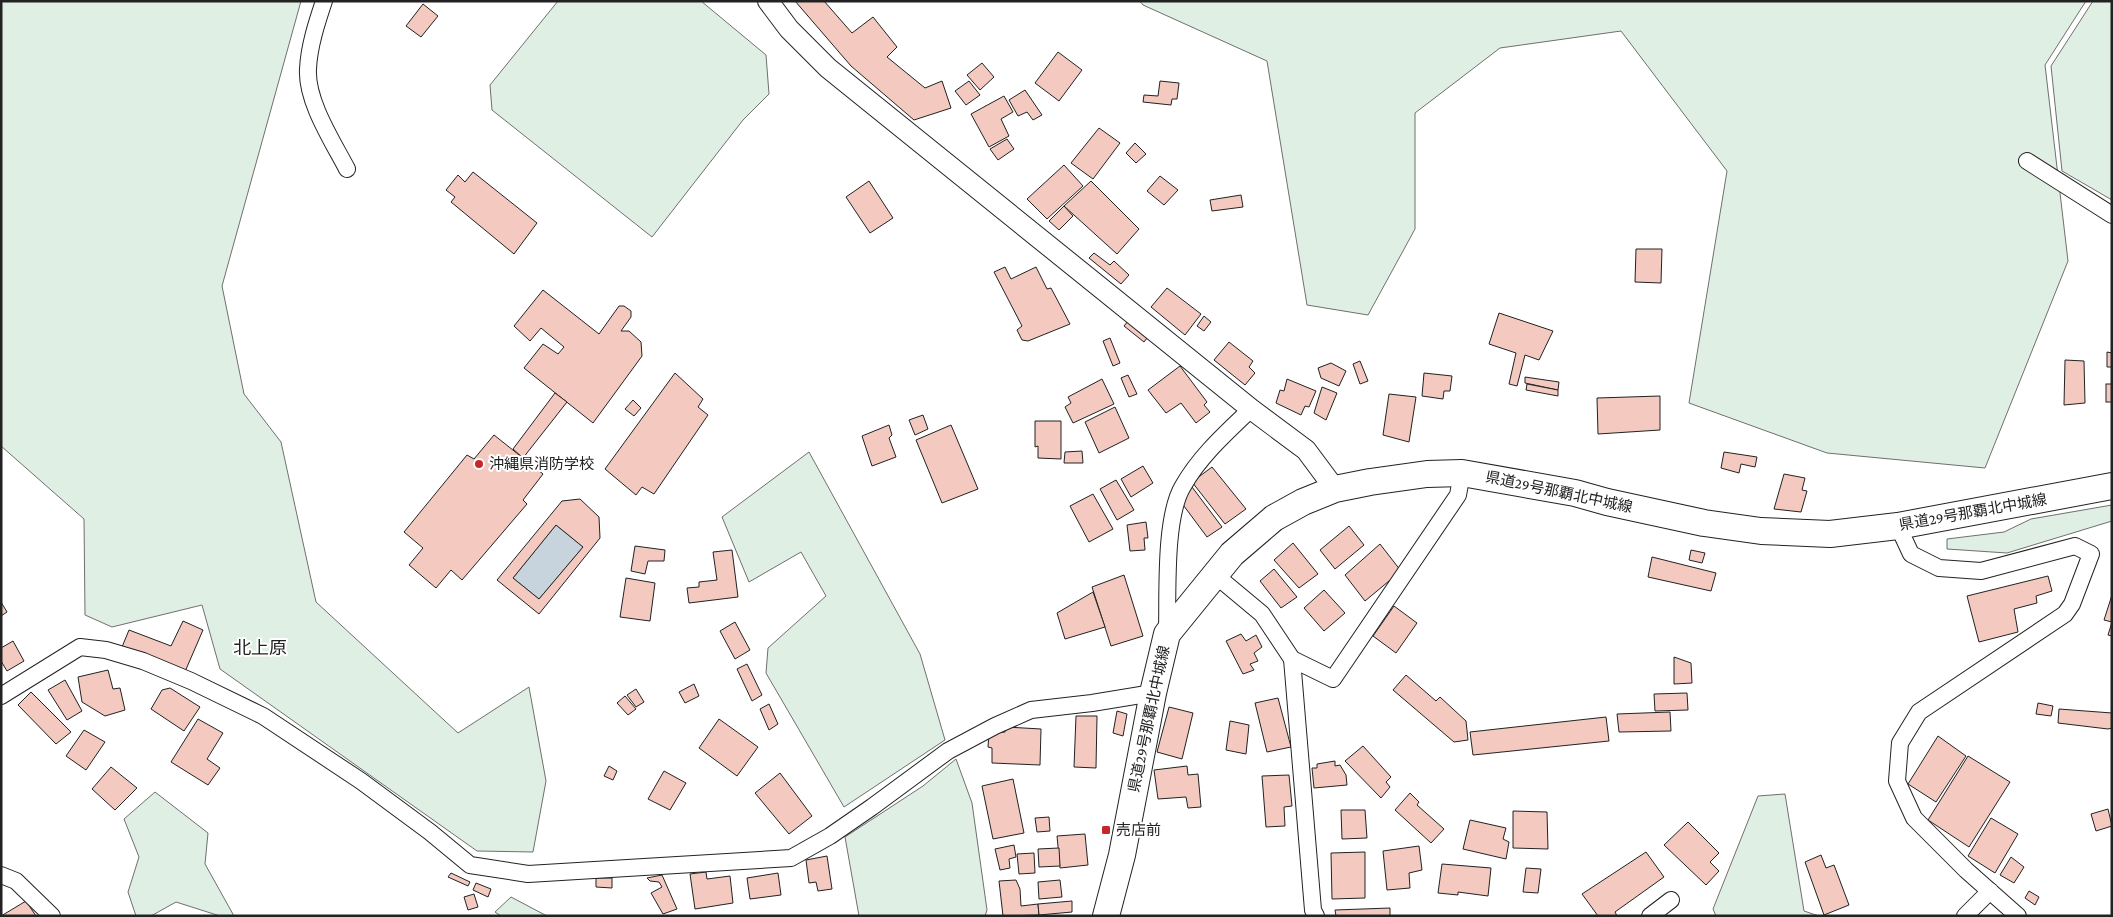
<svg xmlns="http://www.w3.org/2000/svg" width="2113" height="917" font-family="'Crimson Pro','Noto Sans JP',serif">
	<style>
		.green { fill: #e0efe3; stroke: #6f6f6f }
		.water { fill: #c7d3dd; stroke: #6f6f6f }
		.building { fill: #f3c9c0; stroke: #222; fill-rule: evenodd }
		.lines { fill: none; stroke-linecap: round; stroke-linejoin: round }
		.minor-casing { stroke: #222; stroke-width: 18 }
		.tertiary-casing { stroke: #222; stroke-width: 22 }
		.primary-casing { stroke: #222; stroke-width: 28 }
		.minor { stroke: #fff; stroke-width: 16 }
		.tertiary { stroke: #fff; stroke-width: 20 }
		.primary { stroke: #fff; stroke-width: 26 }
		.poi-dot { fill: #c62828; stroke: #fff; stroke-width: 2 }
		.labels { text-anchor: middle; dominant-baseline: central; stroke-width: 4; stroke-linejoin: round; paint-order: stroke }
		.poi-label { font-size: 15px; fill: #222; stroke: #fff; text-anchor: start }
		.street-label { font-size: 15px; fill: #222; stroke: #fff }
		.quarter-label { font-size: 18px; fill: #222; stroke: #fff }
	</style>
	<rect width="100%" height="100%" fill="#fff"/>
	<g class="green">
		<polygon points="1,1 301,1 222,286 244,394 281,442 316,602 458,733 529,687 546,781 533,852 477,851 220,669 202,605 112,627 85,615 84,519 1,446"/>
		<polygon points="558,1 701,1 766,55 769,94 743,120 652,237 492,110 490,85"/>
		<polygon points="1140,1 2086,1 2045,65 2068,261 1985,468 1827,453 1689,403 1727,171 1621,31 1500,48 1415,113 1415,229 1368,315 1307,305 1267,61 1143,5"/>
		<polygon points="2093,1 2112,1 2112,200 2062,171 2051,66"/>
		<polygon points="809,452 920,654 945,740 844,807 766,673 768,648 826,596 801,552 749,582 722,517"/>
		<polygon points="2112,505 2112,521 2007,553 1947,549 1947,539 2004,532 2031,519"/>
		<polygon points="956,759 972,803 987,910 985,916 859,916 845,837 923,786"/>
		<polygon points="155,792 208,833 205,864 234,916 220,916 176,902 151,916 136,916 128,892 139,857 124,819"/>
		<polygon points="1785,794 1804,911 1819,916 1716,916 1713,909 1758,796"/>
		<polygon points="511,897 547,916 501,916 495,912"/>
	</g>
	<polygon class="water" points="556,525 583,547 539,599 513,578"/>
	<g class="building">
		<polygon points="795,1 824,1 852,33 873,17 897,47 887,57 925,88 942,81 951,108 914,120 851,66"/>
		<polygon points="423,4 438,16 421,37 406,26"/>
		<polygon points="1058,52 1082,70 1059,101 1035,83"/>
		<polygon points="982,63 994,77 980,90 967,75"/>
		<polygon points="969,81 980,95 966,105 955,91"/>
		<polygon points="1160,81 1179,83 1177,99 1172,99 1171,105 1143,102 1144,95 1158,96"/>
		<polygon points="1025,90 1042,115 1033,120 1027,112 1018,116 1009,100"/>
		<polygon points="1004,96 1013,112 1001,119 1009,136 989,147 971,114"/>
		<polygon points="1099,128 1120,143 1093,179 1071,163"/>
		<polygon points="1007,139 1014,149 998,160 990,149"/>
		<polygon points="1135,143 1146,154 1136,163 1126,153"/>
		<polygon points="1064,165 1083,186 1047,219 1027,199"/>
		<polygon points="473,172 537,223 514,254 451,202 455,197 446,190 458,175 465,182"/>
		<polygon points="1160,176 1178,190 1164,205 1147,191"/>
		<polygon points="869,181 893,218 870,233 846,197"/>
		<polygon points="1091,181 1139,229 1117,254 1064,206"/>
		<polygon points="1241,195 1243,207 1212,211 1210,200"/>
		<polygon points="1064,206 1073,216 1059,230 1049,221"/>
		<polygon points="1636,249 1662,249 1661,283 1635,282"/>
		<polygon points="1094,253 1110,265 1114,261 1129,275 1121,284 1089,258"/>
		<polygon points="1005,267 1011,279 1036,267 1047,289 1051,288 1070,324 1028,341 1022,340 1017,330 1022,326 994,272"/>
		<polygon points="1167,288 1201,314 1185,335 1151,307"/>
		<polygon points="543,290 599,334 619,306 624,306 631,311 631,317 621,331 629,331 641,342 642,356 593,423 524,368 543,344 558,354 564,347 541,328 530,341 514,326"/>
		<polygon points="1499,313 1553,331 1539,360 1525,355 1517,386 1509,384 1516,353 1489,344"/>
		<polygon points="1204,316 1211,322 1204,331 1197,326"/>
		<polygon points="1128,321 1147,338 1144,342 1124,326"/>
		<polygon points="1110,338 1120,363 1113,366 1103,341"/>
		<polygon points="1229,342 1253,361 1249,367 1255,373 1245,385 1214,360"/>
		<polygon points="2107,352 2112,353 2112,367 2107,367"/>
		<polygon points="2065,360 2084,361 2085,403 2064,405"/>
		<polygon points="1360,361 1368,381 1360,384 1353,364"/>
		<polygon points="1331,363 1346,371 1339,386 1321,378 1318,368"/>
		<polygon points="1180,366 1207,402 1204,405 1210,412 1196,423 1181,403 1166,413 1148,390"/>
		<polygon points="675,373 703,399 698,407 708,415 654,494 642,487 636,495 605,469"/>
		<polygon points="1424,373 1452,376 1450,391 1444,391 1443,399 1422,396"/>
		<polygon points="1128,375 1137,394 1129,397 1121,378"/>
		<polygon points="1525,377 1559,382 1558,390 1525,383"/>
		<polygon points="1102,379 1114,404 1073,423 1065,407 1071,403 1068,397"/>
		<polygon points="1287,379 1316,391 1309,407 1305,406 1301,415 1276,403 1280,390 1284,391"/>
		<polygon points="1527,384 1558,390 1558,396 1526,390"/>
		<rect x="2106" y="384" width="6" height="18"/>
		<polygon points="1322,387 1337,393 1326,420 1314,413"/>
		<polygon points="555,393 567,402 523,458 513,449"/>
		<polygon points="1389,394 1416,397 1409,442 1383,435"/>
		<polygon points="1660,396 1660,430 1598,434 1597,398"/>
		<polygon points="633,400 641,408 634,416 625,409"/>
		<polygon points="1115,407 1129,438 1099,453 1085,422"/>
		<polygon points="923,415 928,429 915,435 909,420"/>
		<polygon points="1035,421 1061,421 1061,459 1038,458 1038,446 1035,447"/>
		<polygon points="889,425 892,435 889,438 896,457 872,466 862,436"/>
		<polygon points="951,425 978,489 942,503 916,440"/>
		<polygon points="494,435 543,474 523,500 527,504 462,580 451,570 436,588 409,565 423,548 404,532 467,455 474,459"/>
		<polygon points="1082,451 1083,463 1064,463 1065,452"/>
		<polygon points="1724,452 1757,457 1755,467 1741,464 1739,473 1721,468"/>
		<polygon points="1143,466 1153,483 1131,497 1121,479"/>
		<polygon points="1212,467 1246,509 1225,524 1192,482"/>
		<polygon points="1784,474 1805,478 1802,490 1807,491 1801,512 1774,509"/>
		<polygon points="1116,480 1134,510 1117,520 1100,489"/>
		<polygon points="1192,487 1222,527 1207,537 1178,498"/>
		<polygon points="1093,494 1113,529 1089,542 1070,506"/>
		<path d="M580,499l19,18 1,21 -61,76 -42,-34 65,-79zM556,525l27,22 -44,52 -26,-21z"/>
		<polygon points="1146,522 1148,538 1144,538 1145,550 1130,551 1127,525"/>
		<polygon points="1349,526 1364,545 1335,569 1320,550"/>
		<polygon points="1293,543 1318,574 1299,588 1274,560"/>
		<polygon points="1380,544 1401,571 1365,601 1345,575"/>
		<polygon points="635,546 665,550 664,561 648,561 645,574 631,571"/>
		<polygon points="732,550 738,597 689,603 687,588 699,587 699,582 717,580 713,552"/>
		<polygon points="1691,550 1705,553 1702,563 1689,560"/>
		<polygon points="1652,557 1716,573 1711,591 1648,577"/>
		<polygon points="1274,569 1297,597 1281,608 1260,581"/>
		<polygon points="1124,575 1143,636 1111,646 1092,587"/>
		<polygon points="2048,576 2052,591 2036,596 2037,603 2014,609 2018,632 1979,642 1967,596"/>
		<polygon points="626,578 655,583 650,621 620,617"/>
		<polygon points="1324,590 1345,613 1324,631 1304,608"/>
		<polygon points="1093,592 1105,627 1065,639 1057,613"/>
		<polygon points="2112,595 2112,636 2108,635 2112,622 2104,620"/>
		<polygon points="1,602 7,612 1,616"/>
		<polygon points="1394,606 1417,623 1396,653 1373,636"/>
		<polygon points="183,621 203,630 184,674 122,647 129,630 171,646"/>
		<polygon points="735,622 750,650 735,659 720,631"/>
		<polygon points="1241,634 1246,641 1256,635 1262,647 1254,653 1258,661 1250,664 1254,670 1243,674 1226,641"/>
		<polygon points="13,641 24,661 7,671 1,661 1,648"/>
		<polygon points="1674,657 1691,663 1692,683 1674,684"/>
		<polygon points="747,664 762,695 752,701 737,669"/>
		<polygon points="108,670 113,689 120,688 125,710 105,716 82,702 78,677"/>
		<polygon points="1406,675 1436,701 1440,697 1466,721 1468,740 1454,742 1393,690"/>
		<polygon points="65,680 82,711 67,720 48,690"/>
		<polygon points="694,684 699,696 685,703 679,692"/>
		<polygon points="170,688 200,707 184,731 151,709 162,690"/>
		<polygon points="636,689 644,702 636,707 627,695"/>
		<polygon points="31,692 71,732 56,744 18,705"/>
		<polygon points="1687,693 1688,710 1655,711 1654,694"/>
		<polygon points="625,696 636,709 628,715 617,703"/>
		<polygon points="1278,698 1291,747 1267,752 1255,703"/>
		<polygon points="2038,703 2053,706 2051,716 2036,714"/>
		<polygon points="769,704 778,724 769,730 760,709"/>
		<polygon points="1169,707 1193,713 1182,759 1157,752"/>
		<polygon points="2059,709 2112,713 2112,728 2108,729 2058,723"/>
		<polygon points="1117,711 1127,714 1123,736 1113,733"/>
		<polygon points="1670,712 1671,731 1619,732 1617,714"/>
		<polygon points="1076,716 1097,716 1096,768 1074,767"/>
		<polygon points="1606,717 1609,741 1473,755 1470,732"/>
		<polygon points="198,719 223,733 207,759 220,768 208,785 171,762"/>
		<polygon points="719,719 758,747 737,776 699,748"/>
		<polygon points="1230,721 1249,725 1246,754 1226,750"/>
		<polygon points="1006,727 1041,729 1040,765 992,763 992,748 988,747 989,733 1005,732"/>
		<polygon points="84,730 105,742 86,770 66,756"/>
		<polygon points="1938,736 1966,756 1936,802 1908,784"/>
		<polygon points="1363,746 1391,777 1386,782 1390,787 1381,798 1345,761"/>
		<polygon points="1968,756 2010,782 1969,847 1928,820"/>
		<polygon points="1335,761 1335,766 1340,765 1346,775 1347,785 1314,788 1312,768 1317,768 1317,764"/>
		<polygon points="609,766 617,771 613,780 604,776"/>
		<polygon points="1187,766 1188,775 1198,774 1201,807 1188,808 1186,797 1158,799 1154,770"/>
		<polygon points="111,767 137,788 115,810 92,789"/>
		<polygon points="664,771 686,783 670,810 648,799"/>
		<polygon points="780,773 812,816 789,834 755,793"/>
		<polygon points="1289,775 1292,806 1284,807 1285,826 1266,827 1262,776"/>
		<polygon points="1013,779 1024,833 993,839 982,786"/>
		<polygon points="1410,793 1419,802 1417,805 1444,829 1431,843 1395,810"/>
		<polygon points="2108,809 2112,826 2096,831 2091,814"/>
		<polygon points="1341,810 1365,810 1367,838 1342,839"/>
		<polygon points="1513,811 1547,812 1548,849 1513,848"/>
		<polygon points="1049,817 1050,831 1037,832 1035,818"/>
		<polygon points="1991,818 2018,834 1995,873 1968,856"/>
		<polygon points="1470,820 1506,828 1503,839 1509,842 1506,859 1463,849"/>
		<polygon points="1688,822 1719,853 1710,862 1719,871 1706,885 1664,845"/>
		<polygon points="1085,834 1088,865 1060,868 1057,836"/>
		<polygon points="1014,845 1016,857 1009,859 1010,868 1000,870 995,849"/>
		<polygon points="1419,846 1422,870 1409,873 1410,888 1387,890 1383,851"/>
		<polygon points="1059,848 1060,866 1039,867 1038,849"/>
		<polygon points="1365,852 1365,898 1332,899 1331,853"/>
		<polygon points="1646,852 1664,877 1615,912 1617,916 1598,916 1582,894"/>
		<polygon points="1034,853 1035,873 1019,874 1017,854"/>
		<polygon points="1821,855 1826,868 1834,865 1849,905 1824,915 1805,862"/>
		<polygon points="827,856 832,889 818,891 816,882 809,883 806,860"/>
		<polygon points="2011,857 2024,867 2014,883 2000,875"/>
		<polygon points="1442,864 1491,868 1488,896 1458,892 1458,895 1438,893"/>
		<polygon points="1526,868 1541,869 1538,893 1523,892"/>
		<polygon points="706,872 707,879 730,876 733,903 695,909 690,874"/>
		<polygon points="451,873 470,882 468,886 448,877"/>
		<polygon points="778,873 781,895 750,899 747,878"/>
		<polygon points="662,875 677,909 663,914 651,893 662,887 659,882 650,881 647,878"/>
		<polygon points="596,878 612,878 612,888 596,887"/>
		<polygon points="1016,880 1020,889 1021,906 1038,904 1039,915 1003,916 999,881"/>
		<polygon points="1060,880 1062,897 1039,899 1038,882"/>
		<polygon points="476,883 491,889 488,897 473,890"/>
		<polygon points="2029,891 2039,897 2035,905 2025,898"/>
		<polygon points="474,894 478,907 468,910 464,897"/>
		<polygon points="26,901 36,916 1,916"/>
		<polygon points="1072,901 1072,912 1039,915 1038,904"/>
		<polygon points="1390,908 1390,916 1336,916 1335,910"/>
	</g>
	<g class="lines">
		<defs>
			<g id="minor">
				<path d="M324,1c-7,21 -15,45 -16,68 -2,32 25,73 39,100"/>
				<polyline points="2027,161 2112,215"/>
				<polyline points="1898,526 1911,554 1939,568 1981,571 2075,546 2091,554 2072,604 2065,614 1919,712 1900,743 1897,781 1914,818 1966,870 2018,916"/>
				<polyline points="1214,574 1262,614 1292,659 1333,679 1458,495 1462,473"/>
				<path d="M1167,633c1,-38 -3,-116 16,-147 17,-30 43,-53 68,-77"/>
				<polyline points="1292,659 1313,910 1316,916"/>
				<polyline points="1,696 80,647 106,650 143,661 191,681 263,716 361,781 430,832 470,865 528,874 791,858 830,836 872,807 948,751 995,726 1031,710 1092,703 1153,693"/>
				<polyline points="1,875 16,881 52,916"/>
				<polyline points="1650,916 1671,900"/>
				<polyline points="1965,916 1990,891"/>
			</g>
			<polyline id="tertiary" points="768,1 789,29 828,68 1251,409 1306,450 1335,489"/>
			<polyline id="primary" points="1106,916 1122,855 1153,693 1167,634 1232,554 1274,518 1303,502 1335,489 1370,482 1427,474 1462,473 1575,493 1607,502 1704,523 1761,531 1830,534 1898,526 2112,486"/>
		</defs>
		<use href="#minor" class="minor-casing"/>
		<use href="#tertiary" class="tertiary-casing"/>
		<use href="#primary" class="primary-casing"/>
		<use href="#minor" class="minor"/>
		<use href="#tertiary" class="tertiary"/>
		<use href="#primary" class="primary"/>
	</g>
	<g class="poi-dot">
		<circle cx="479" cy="464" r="5"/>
		<rect x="1101" y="825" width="10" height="10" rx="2.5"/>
	</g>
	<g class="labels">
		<g class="poi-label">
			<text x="489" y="464">沖縄県消防学校</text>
			<text x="1116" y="830">売店前</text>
		</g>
		<g class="street-label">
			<text transform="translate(1559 492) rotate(12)">県道29号那覇北中城線</text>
			<text transform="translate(1973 512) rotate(-10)">県道29号那覇北中城線</text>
			<text transform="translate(1149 719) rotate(-78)">県道29号那覇北中城線</text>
		</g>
		<g class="quarter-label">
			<text x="260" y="648">北上原</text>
		</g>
	</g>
	<rect width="2113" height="917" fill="none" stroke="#222222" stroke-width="5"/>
</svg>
